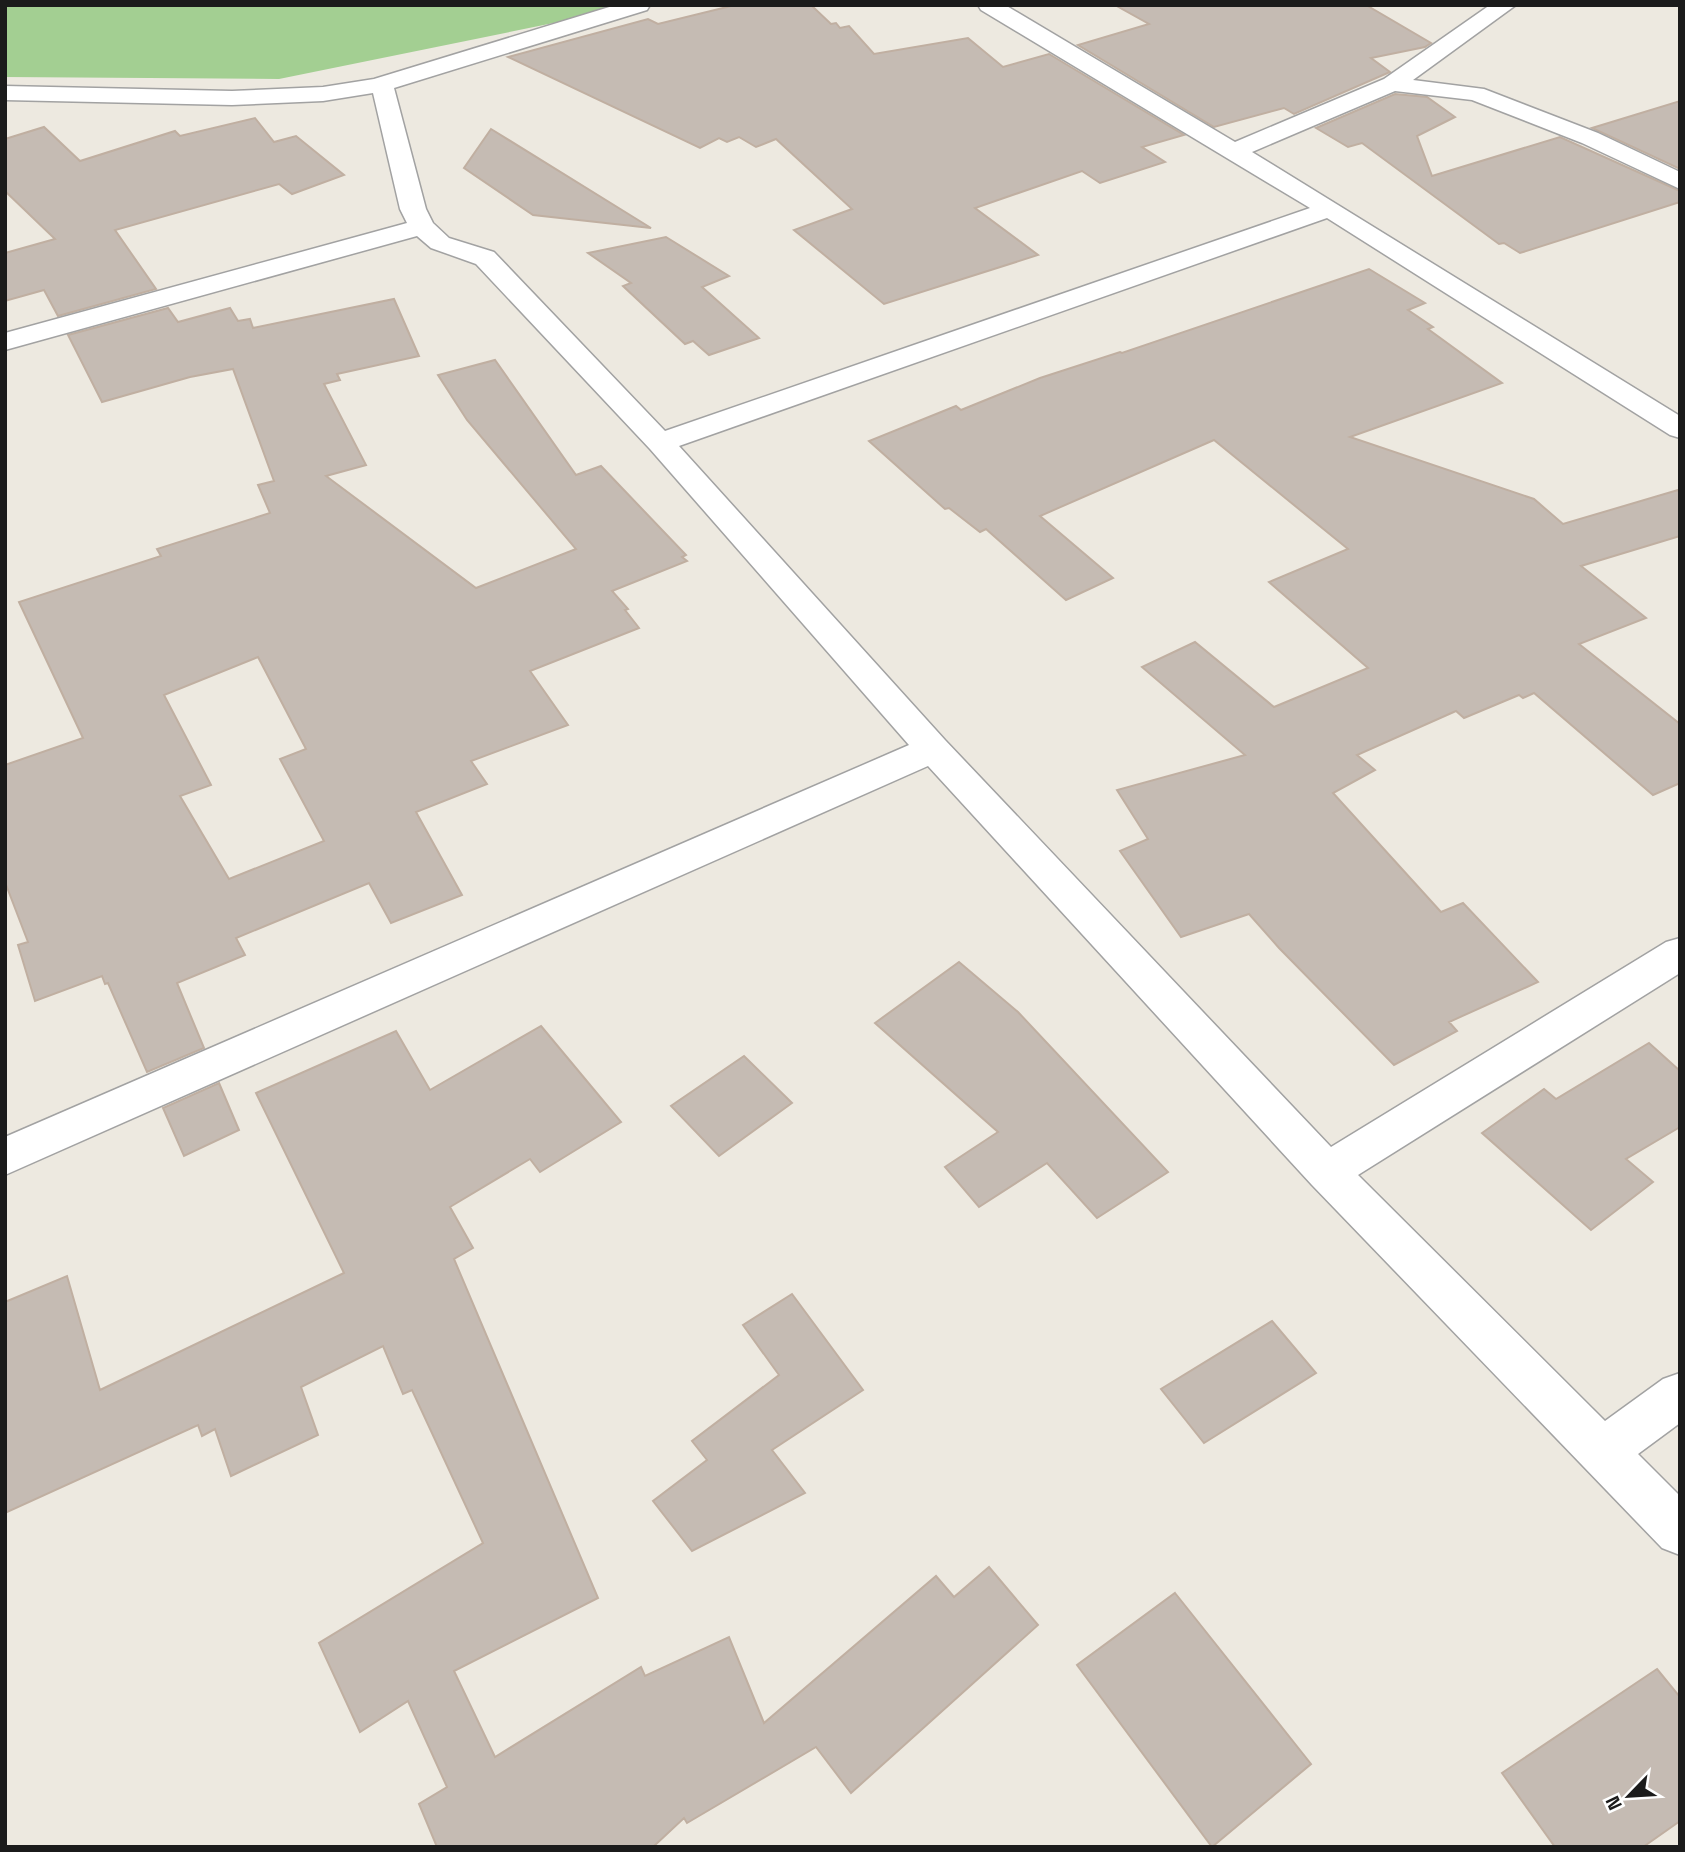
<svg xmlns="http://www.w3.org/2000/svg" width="1685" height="1852" font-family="'Space Grotesk',sans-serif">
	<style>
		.forest { fill: #a3cf92 }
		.building { fill: #c5bbb3; stroke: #c0afa1; stroke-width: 2; fill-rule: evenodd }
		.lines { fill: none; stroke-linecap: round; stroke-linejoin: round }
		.minor-casing { stroke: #a2a2a2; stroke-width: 3 }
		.minor { fill: #fff; fill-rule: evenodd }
	</style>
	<rect width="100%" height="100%" fill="#ede9e0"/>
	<polygon class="forest" points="5,5 642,5 279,79 5,77"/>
	<g class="building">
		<polygon points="735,5 811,5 831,24 836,23 840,28 849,26 874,54 968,38 1003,67 1049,54 1184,135 1142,147 1165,162 1100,183 1082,171 975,208 1038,255 884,304 794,230 852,209 776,139 756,147 739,137 727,142 719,138 700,148 508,57 648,19 658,24"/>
		<polygon points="1115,5 1366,5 1431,43 1425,47 1371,58 1390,72 1294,114 1284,108 1214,127 1078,45 1149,24"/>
		<polygon points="1395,94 1427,97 1455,117 1417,136 1432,176 1560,137 1680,191 1680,202 1520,253 1504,243 1499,244 1362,143 1348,147 1316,128"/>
		<polygon points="1680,101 1680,169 1592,128"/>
		<polygon points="255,118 274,142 296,136 344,175 292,194 279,184 115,230 156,289 58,316 44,290 5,301 5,253 55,239 5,191 5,139 44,127 80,161 175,131 180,136"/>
		<polygon points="491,129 651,228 533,215 464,168"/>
		<polygon points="666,237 729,276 702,287 759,338 709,355 693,341 685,344 623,286 631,283 588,253"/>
		<polygon points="1369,269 1425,303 1408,310 1433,327 1428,329 1502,383 1350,437 1534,499 1563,524 1678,490 1680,495 1680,536 1581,566 1646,618 1579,644 1680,724 1680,783 1653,795 1534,693 1523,698 1519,695 1464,718 1456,711 1357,755 1375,770 1333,793 1441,912 1463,903 1538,982 1449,1022 1457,1031 1394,1065 1279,948 1249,914 1181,937 1120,851 1148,839 1117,790 1245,755 1142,667 1195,642 1274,707 1368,668 1269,582 1348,549 1214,440 1040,516 1113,578 1066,600 986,529 980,532 949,508 945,509 869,441 956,406 961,410 1040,378 1120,352 1122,353"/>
		<path d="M394,299l25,57 -82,18 3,6 -16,4 42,81 -40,11 150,112 100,-39 -109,-129 -29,-45 57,-15 81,115 25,-9 85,89 -4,2 5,4 -75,30 16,18 -3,1 14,18 -109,43 38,54 -97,36 16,23 -71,28 46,83 -71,28 -22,-40 -133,55 9,17 -68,28 27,65 -57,24 -39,-89 -3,1 -3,-8 -67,25 -17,-56 10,-3 -23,-60v-117l78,-27 -64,-136 142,-46 -4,-7 113,-36 -12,-28 16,-4 -41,-112 -43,8 -88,25 -34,-67 100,-27 10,14 52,-14 8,13 12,-2 3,9zM258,657l48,92 -26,10 44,82 -95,38 -49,-83 31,-11 -47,-90z"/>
		<polygon points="959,962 1018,1012 1168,1172 1097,1218 1047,1163 979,1207 945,1167 998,1132 875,1023"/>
		<polygon points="541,1026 621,1122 540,1172 530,1159 450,1207 473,1248 454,1259 598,1598 454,1671 495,1757 641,1667 645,1676 729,1637 764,1723 936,1576 954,1597 989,1567 1038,1625 851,1793 816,1747 687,1823 684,1818 653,1847 437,1847 419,1804 447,1787 408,1701 360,1732 319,1643 483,1543 412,1390 403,1394 383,1346 301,1387 318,1435 231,1476 215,1429 202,1436 198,1425 5,1513 5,1302 67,1276 100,1390 344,1273 256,1093 396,1031 430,1090"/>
		<polygon points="1649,1043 1680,1071 1680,1127 1626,1159 1653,1182 1591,1230 1482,1133 1544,1089 1556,1099"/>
		<polygon points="744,1056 792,1103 719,1156 671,1106"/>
		<polygon points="219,1083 239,1130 184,1156 163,1108"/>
		<polygon points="792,1294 863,1390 772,1450 805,1493 692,1551 653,1501 707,1460 692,1441 779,1375 743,1325"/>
		<polygon points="1272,1321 1316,1373 1204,1443 1161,1389"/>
		<polygon points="1175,1593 1311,1764 1212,1847 1077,1665"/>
		<polygon points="1657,1669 1680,1697 1680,1821 1643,1847 1555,1847 1502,1773"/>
	</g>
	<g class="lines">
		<defs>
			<polygon id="minor" points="616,5 650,5 647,10 394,88 426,209 433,223 449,238 494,252 665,431 1310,208 981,10 978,5 1005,5 1235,142 1384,79 1490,5 1516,5 1413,80 1484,89 1598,133 1680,172 1680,189 1582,143 1472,100 1395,91 1252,152 1680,416 1680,438 1670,435 1327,218 679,446 945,740 1331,1147 1666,942 1680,938 1680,973 1358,1175 1605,1421 1663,1379 1680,1373 1680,1423 1638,1454 1680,1496 1680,1555 1662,1548 1312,1185 928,766 5,1175 5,1137 909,745 650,449 476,264 431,248 417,236 5,350 5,333 407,223 400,209 373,93 323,101 232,105 5,100 5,86 232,91 323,87 374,79"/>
		</defs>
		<use href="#minor" class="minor-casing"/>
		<use href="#minor" class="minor"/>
	</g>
	<rect width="1685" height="1852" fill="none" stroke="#1b1b1b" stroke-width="14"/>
	<g transform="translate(1629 1796) rotate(245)" stroke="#ffffff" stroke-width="5" paint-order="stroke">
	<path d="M0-5L12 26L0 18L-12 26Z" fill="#1b1b1b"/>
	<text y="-10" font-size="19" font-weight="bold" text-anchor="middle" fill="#1b1b1b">N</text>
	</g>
</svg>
